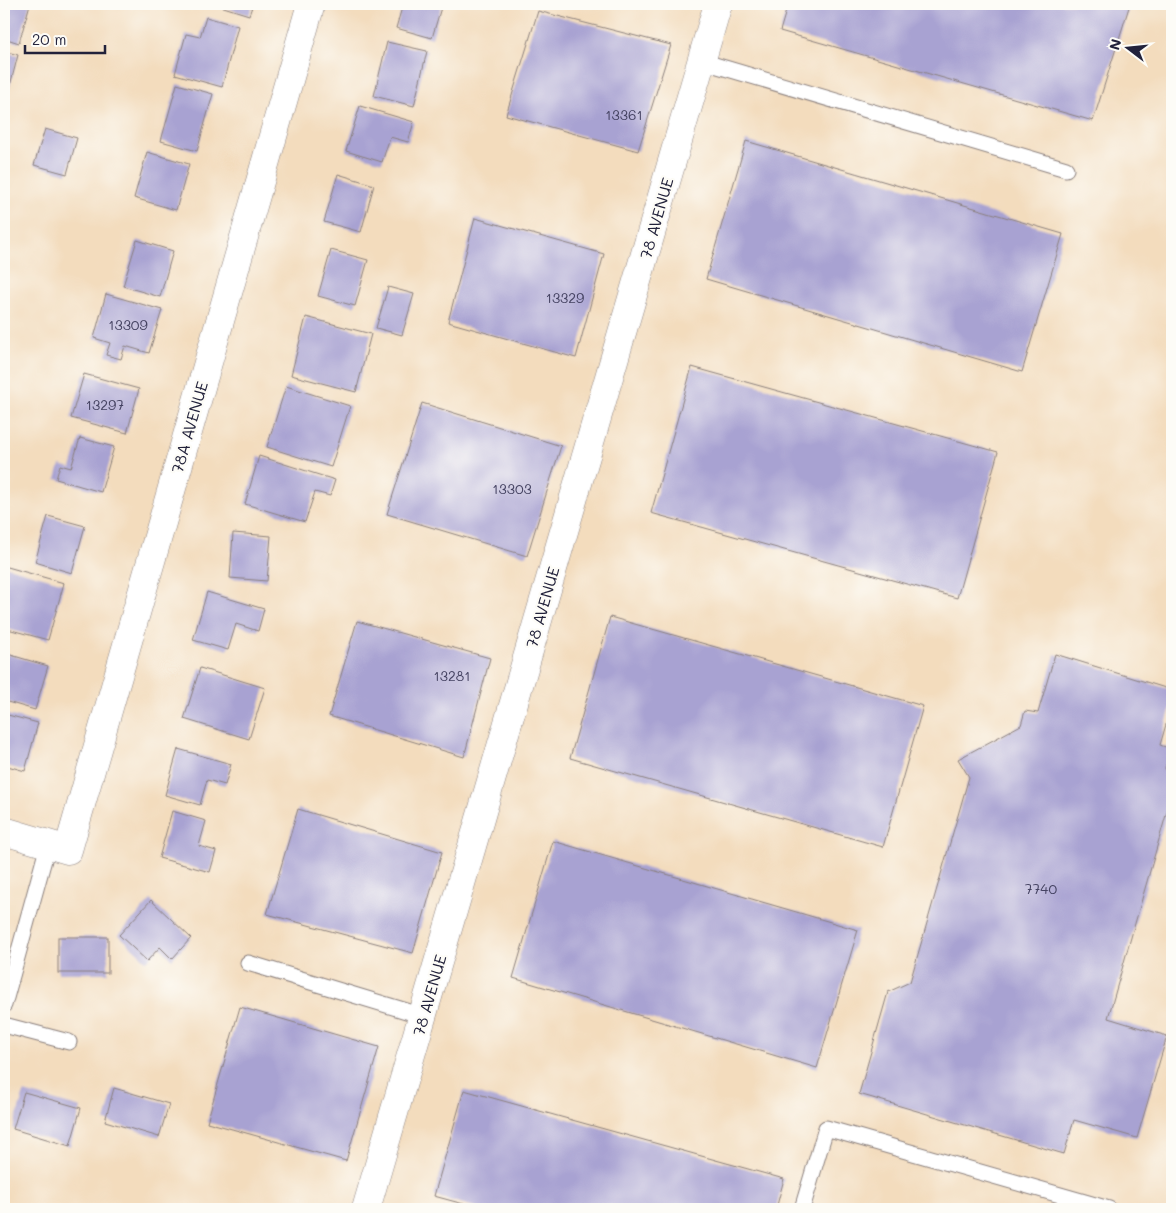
<svg xmlns="http://www.w3.org/2000/svg" width="1176" height="1213" font-family="Mali,sans-serif">
	<style>
		.building { fill: #a8a2d2 }
		.lines { fill: none; stroke-linecap: round; stroke-linejoin: round }
		.lane-casing { stroke: #8a7f7c; stroke-width: 17 }
		.street-casing { stroke: #8a7f7c; stroke-width: 29 }
		.lane { stroke: #fff; stroke-width: 15 }
		.street { stroke: #fff; stroke-width: 28 }
		.labels { text-anchor: middle; dominant-baseline: central; stroke-width: 4.5; stroke-linejoin: round; paint-order: stroke }
		.number-label { font-size: 14px; fill: #444261 }
		.street-label { font-size: 16px; fill: #22223b; stroke: #fdfcf7 }
	</style>
	<rect width="100%" height="100%" fill="#fdfcf7"/>
	<filter id="ink" filterUnits="userSpaceOnUse"><feTurbulence type="fractalNoise" baseFrequency=".02" numOctaves="2"/><feDisplacementMap in="SourceGraphic" scale="10" xChannelSelector="R" yChannelSelector="G"/><feConvolveMatrix kernelMatrix="1 2 1 2 8 2 1 2 1" color-interpolation-filters="sRGB"/></filter>
	<filter id="wash" filterUnits="userSpaceOnUse"><feTurbulence type="fractalNoise" baseFrequency=".0096" numOctaves="4" result="noise"/><feDisplacementMap in="SourceGraphic" scale="20" xChannelSelector="R" yChannelSelector="G"/><feGaussianBlur stdDeviation="1.12" result="paint"/><feColorMatrix in="noise" values="0 0 0 0 0 0 0 0 0 0 0 0 0 0 0 0 0 1.4 0 .05"/><feComposite in="paint" operator="in"/></filter>
	<g filter="url(#wash)">
		<rect width="100%" height="100%" fill="#f3dcbd"/>
		<g id="blocks">
			<g class="building">
				<polygon points="4,4 30,4 19,43 4,38"/>
				<polygon points="214,4 253,4 249,15"/>
				<polygon points="403,4 442,4 432,38 396,28"/>
				<polygon points="788,4 1130,4 1093,121 780,31"/>
				<polygon points="538,11 671,45 638,151 506,115"/>
				<polygon points="206,17 238,26 222,87 175,74 186,34 200,37"/>
				<polygon points="387,42 427,51 414,106 374,96"/>
				<polygon points="4,51 18,55 5,105 4,104"/>
				<polygon points="177,84 213,94 197,151 161,141"/>
				<polygon points="360,106 414,122 408,142 390,137 382,162 346,151"/>
				<polygon points="45,129 77,138 67,174 34,165"/>
				<polygon points="746,141 1063,234 1022,372 706,279"/>
				<polygon points="147,152 189,164 176,210 134,198"/>
				<polygon points="338,174 374,185 361,232 324,222"/>
				<polygon points="475,218 604,254 576,358 448,322"/>
				<polygon points="137,240 173,251 160,297 123,286"/>
				<polygon points="331,250 368,260 355,306 318,296"/>
				<polygon points="388,287 414,294 402,335 376,328"/>
				<polygon points="106,294 162,310 149,353 125,346 121,359 106,355 110,343 94,338"/>
				<polygon points="306,317 371,334 356,392 291,375"/>
				<polygon points="692,367 998,452 957,598 651,513"/>
				<polygon points="84,374 139,389 127,433 71,418"/>
				<polygon points="286,386 350,406 331,467 267,447"/>
				<polygon points="422,403 561,446 527,556 387,514"/>
				<polygon points="80,438 114,447 101,492 56,479 60,465 71,468"/>
				<polygon points="259,456 335,480 330,496 315,492 305,522 245,504"/>
				<polygon points="48,516 85,526 72,573 35,562"/>
				<polygon points="233,533 271,536 267,581 230,578"/>
				<polygon points="4,566 64,583 48,640 4,628"/>
				<polygon points="207,592 264,609 258,631 236,624 228,650 193,640"/>
				<polygon points="610,617 923,706 883,847 570,758"/>
				<polygon points="357,621 490,658 464,757 329,716"/>
				<polygon points="4,653 48,666 35,710 4,701"/>
				<polygon points="1055,654 1172,690 1172,704 1160,745 1171,749 1165,768 1172,787 1172,794 1108,1018 1167,1036 1137,1138 1074,1120 1064,1154 859,1094 888,992 910,982 969,777 958,759 1021,725 1025,711 1038,713"/>
				<polygon points="200,668 265,688 249,739 184,719"/>
				<polygon points="4,714 38,723 25,771 4,765"/>
				<polygon points="178,749 231,764 225,785 207,780 200,805 165,795"/>
				<polygon points="298,809 442,852 413,953 267,914"/>
				<polygon points="172,811 206,821 199,846 216,851 210,872 159,858"/>
				<polygon points="553,841 858,930 817,1068 513,978"/>
				<polygon points="151,900 191,938 172,959 160,947 147,961 119,935"/>
				<rect x="58" y="937" width="50" height="36"/>
				<polygon points="240,1007 379,1047 346,1161 207,1122"/>
				<polygon points="114,1088 169,1104 159,1137 105,1121"/>
				<polygon points="464,1090 784,1179 776,1209 482,1209 434,1196"/>
				<polygon points="24,1092 81,1108 70,1146 13,1129"/>
			</g>
		</g>
	</g>
	<g filter="url(#ink)">
		<use href="#blocks" fill-opacity="0" stroke="#8a7f7c" stroke-width="1"/>
		<g class="lines">
			<defs>
				<g id="lane">
					<polyline points="701,61 1066,169"/>
					<polyline points="248,963 423,1016"/>
					<polyline points="4,1005 48,845"/>
					<polyline points="4,1025 69,1042"/>
					<polyline points="802,1209 826,1128 1109,1209"/>
				</g>
				<g id="street">
					<polyline points="4,831 68,850 311,4"/>
					<polyline points="366,1209 718,4"/>
				</g>
			</defs>
			<use href="#lane" class="lane-casing"/>
			<use href="#street" class="street-casing"/>
			<use href="#lane" class="lane"/>
			<use href="#street" class="street"/>
		</g>
	</g>
	<g class="labels">
		<g class="number-label">
			<text x="624" y="114">13361</text>
			<text x="565" y="297">13329</text>
			<text x="128" y="324">13309</text>
			<text x="105" y="404">13297</text>
			<text x="512" y="488">13303</text>
			<text x="452" y="675">13281</text>
			<text x="1041" y="888">7740</text>
		</g>
		<g class="street-label">
			<text transform="translate(656 218) rotate(-74)">78 AVENUE</text>
			<text transform="translate(189 427) rotate(-74)">78A AVENUE</text>
			<text transform="translate(542 607) rotate(-74)">78 AVENUE</text>
			<text transform="translate(429 995) rotate(-74)">78 AVENUE</text>
		</g>
	</g>
	<rect width="1176" height="1213" fill="none" stroke="#fdfcf7" stroke-width="20"/>
	<g transform="translate(1128 48) rotate(286)" stroke="#fdfcf7" stroke-width="4" paint-order="stroke">
	<path d="M0-4L9 19L0 12L-9 19Z" fill="#22223b"/>
	<text y="-8" font-size="14" font-weight="bold" text-anchor="middle" fill="#22223b">N</text>
	</g>
	<path d="M25 45v8h80v-8" fill="none" stroke="#22223b" stroke-width="2.5"/>
	<text x="32" y="45" font-size="15" fill="#22223b" stroke="#fdfcf7" stroke-width="4" paint-order="stroke">20 m</text>
</svg>
